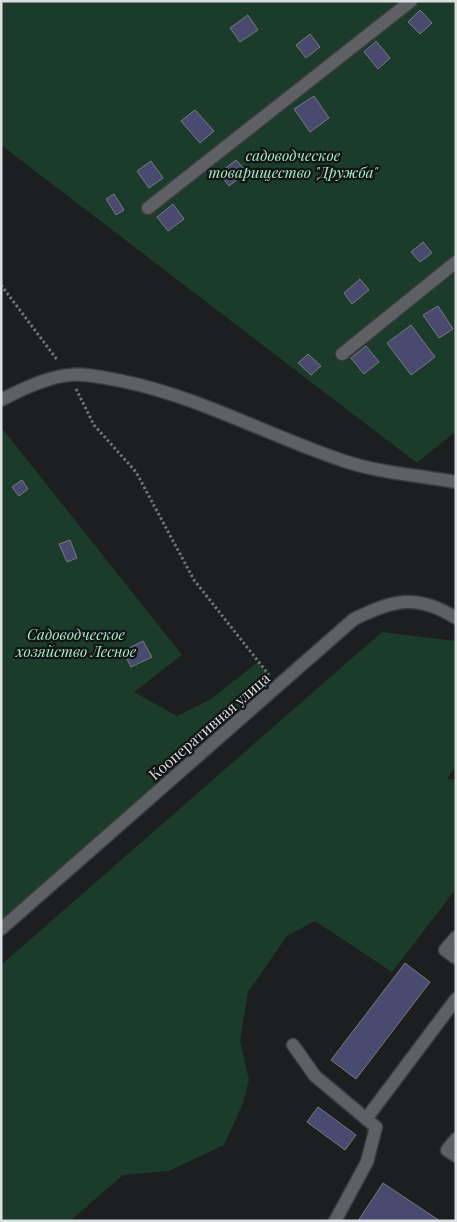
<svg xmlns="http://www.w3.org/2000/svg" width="457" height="1222" font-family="'Playfair Display',serif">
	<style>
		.green { fill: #1b3c2a }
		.building { fill: #484a6f; stroke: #797a7c }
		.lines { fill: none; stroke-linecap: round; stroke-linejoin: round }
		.minor-casing { stroke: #3b3c3d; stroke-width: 15 }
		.path { stroke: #717374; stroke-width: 3; stroke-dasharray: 2.5 2.5; stroke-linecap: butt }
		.minor { stroke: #5f6063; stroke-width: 12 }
		.labels { text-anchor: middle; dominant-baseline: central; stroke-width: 4.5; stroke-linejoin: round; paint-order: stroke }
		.park-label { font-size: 15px; font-style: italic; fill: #a4ebc1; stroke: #131416 }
		.street-label { font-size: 15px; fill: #dedfe0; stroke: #131416 }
	</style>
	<rect width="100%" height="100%" fill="#1c1e1f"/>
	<g class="green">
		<polygon points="1,1 456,1 456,431 417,463 1,145"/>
		<polygon points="1,427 182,655 134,692 177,716 211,699 258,662 278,687 1,929"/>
		<polygon points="382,632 456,641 456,765 447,779 456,780 456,889 392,972 315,921 287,936 248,992 240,1041 249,1080 243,1103 224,1145 169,1171 123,1175 70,1221 1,1221 1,965"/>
	</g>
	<g class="building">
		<polygon points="420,10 432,23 420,34 408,22"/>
		<polygon points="248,15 258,30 240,42 230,28"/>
		<polygon points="310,34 320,47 306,58 296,45"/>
		<polygon points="376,41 390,58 378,69 364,52"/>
		<polygon points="314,96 329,118 310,132 294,109"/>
		<polygon points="195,110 214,131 200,143 181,121"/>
		<polygon points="236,160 247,172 229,186 219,173"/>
		<polygon points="151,161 163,178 149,188 137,171"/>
		<polygon points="114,194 124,210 116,215 106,199"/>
		<polygon points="173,204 184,219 168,231 157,217"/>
		<polygon points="423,242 432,253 420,262 411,252"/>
		<polygon points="360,279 369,290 352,304 344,293"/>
		<polygon points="438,306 453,329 439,338 423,315"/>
		<polygon points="411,325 435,357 411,375 387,343"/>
		<polygon points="366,346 379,362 364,374 351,358"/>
		<polygon points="308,354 321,366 311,375 298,363"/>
		<polygon points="22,480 28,489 19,496 12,487"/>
		<polygon points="70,540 77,558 67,562 59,544"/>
		<polygon points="143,641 152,657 131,667 123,651"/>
		<polygon points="405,963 430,982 356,1079 331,1060"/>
		<polygon points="318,1107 356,1135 345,1150 307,1122"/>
		<polygon points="383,1183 440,1221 358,1221"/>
	</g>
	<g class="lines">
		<defs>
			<g id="minor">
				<polyline points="148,208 411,1"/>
				<polyline points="342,354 456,262"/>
				<path d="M1,400c19,-10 47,-23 68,-25 16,-2 37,3 53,6 78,16 147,55 222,80 36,12 74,14 112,21"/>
				<path d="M1,929l353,-310c39,-19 63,-26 102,-1"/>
				<polyline points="456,937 445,950 456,958"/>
				<polyline points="293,1045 315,1076 376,1127 367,1162 335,1221"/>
				<polyline points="366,1119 456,999"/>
				<polyline points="456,1139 447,1150 456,1156"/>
			</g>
		</defs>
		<use href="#minor" class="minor-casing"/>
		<g class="path">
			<polyline points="1,285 58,361"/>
			<polyline points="76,389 94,425 136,472 194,580 269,675"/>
		</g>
		<use href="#minor" class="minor"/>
	</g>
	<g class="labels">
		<g class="park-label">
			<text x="293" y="155">садоводческое<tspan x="293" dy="17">товарищество "Дружба"</tspan></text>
			<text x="76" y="634">Садоводческое<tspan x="76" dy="17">хозяйство Лесное</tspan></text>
		</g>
		<g class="street-label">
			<text transform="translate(209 726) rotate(-41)">Кооперативная улица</text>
		</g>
	</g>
	<rect width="457" height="1222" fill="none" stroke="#dedfe0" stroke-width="5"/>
</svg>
